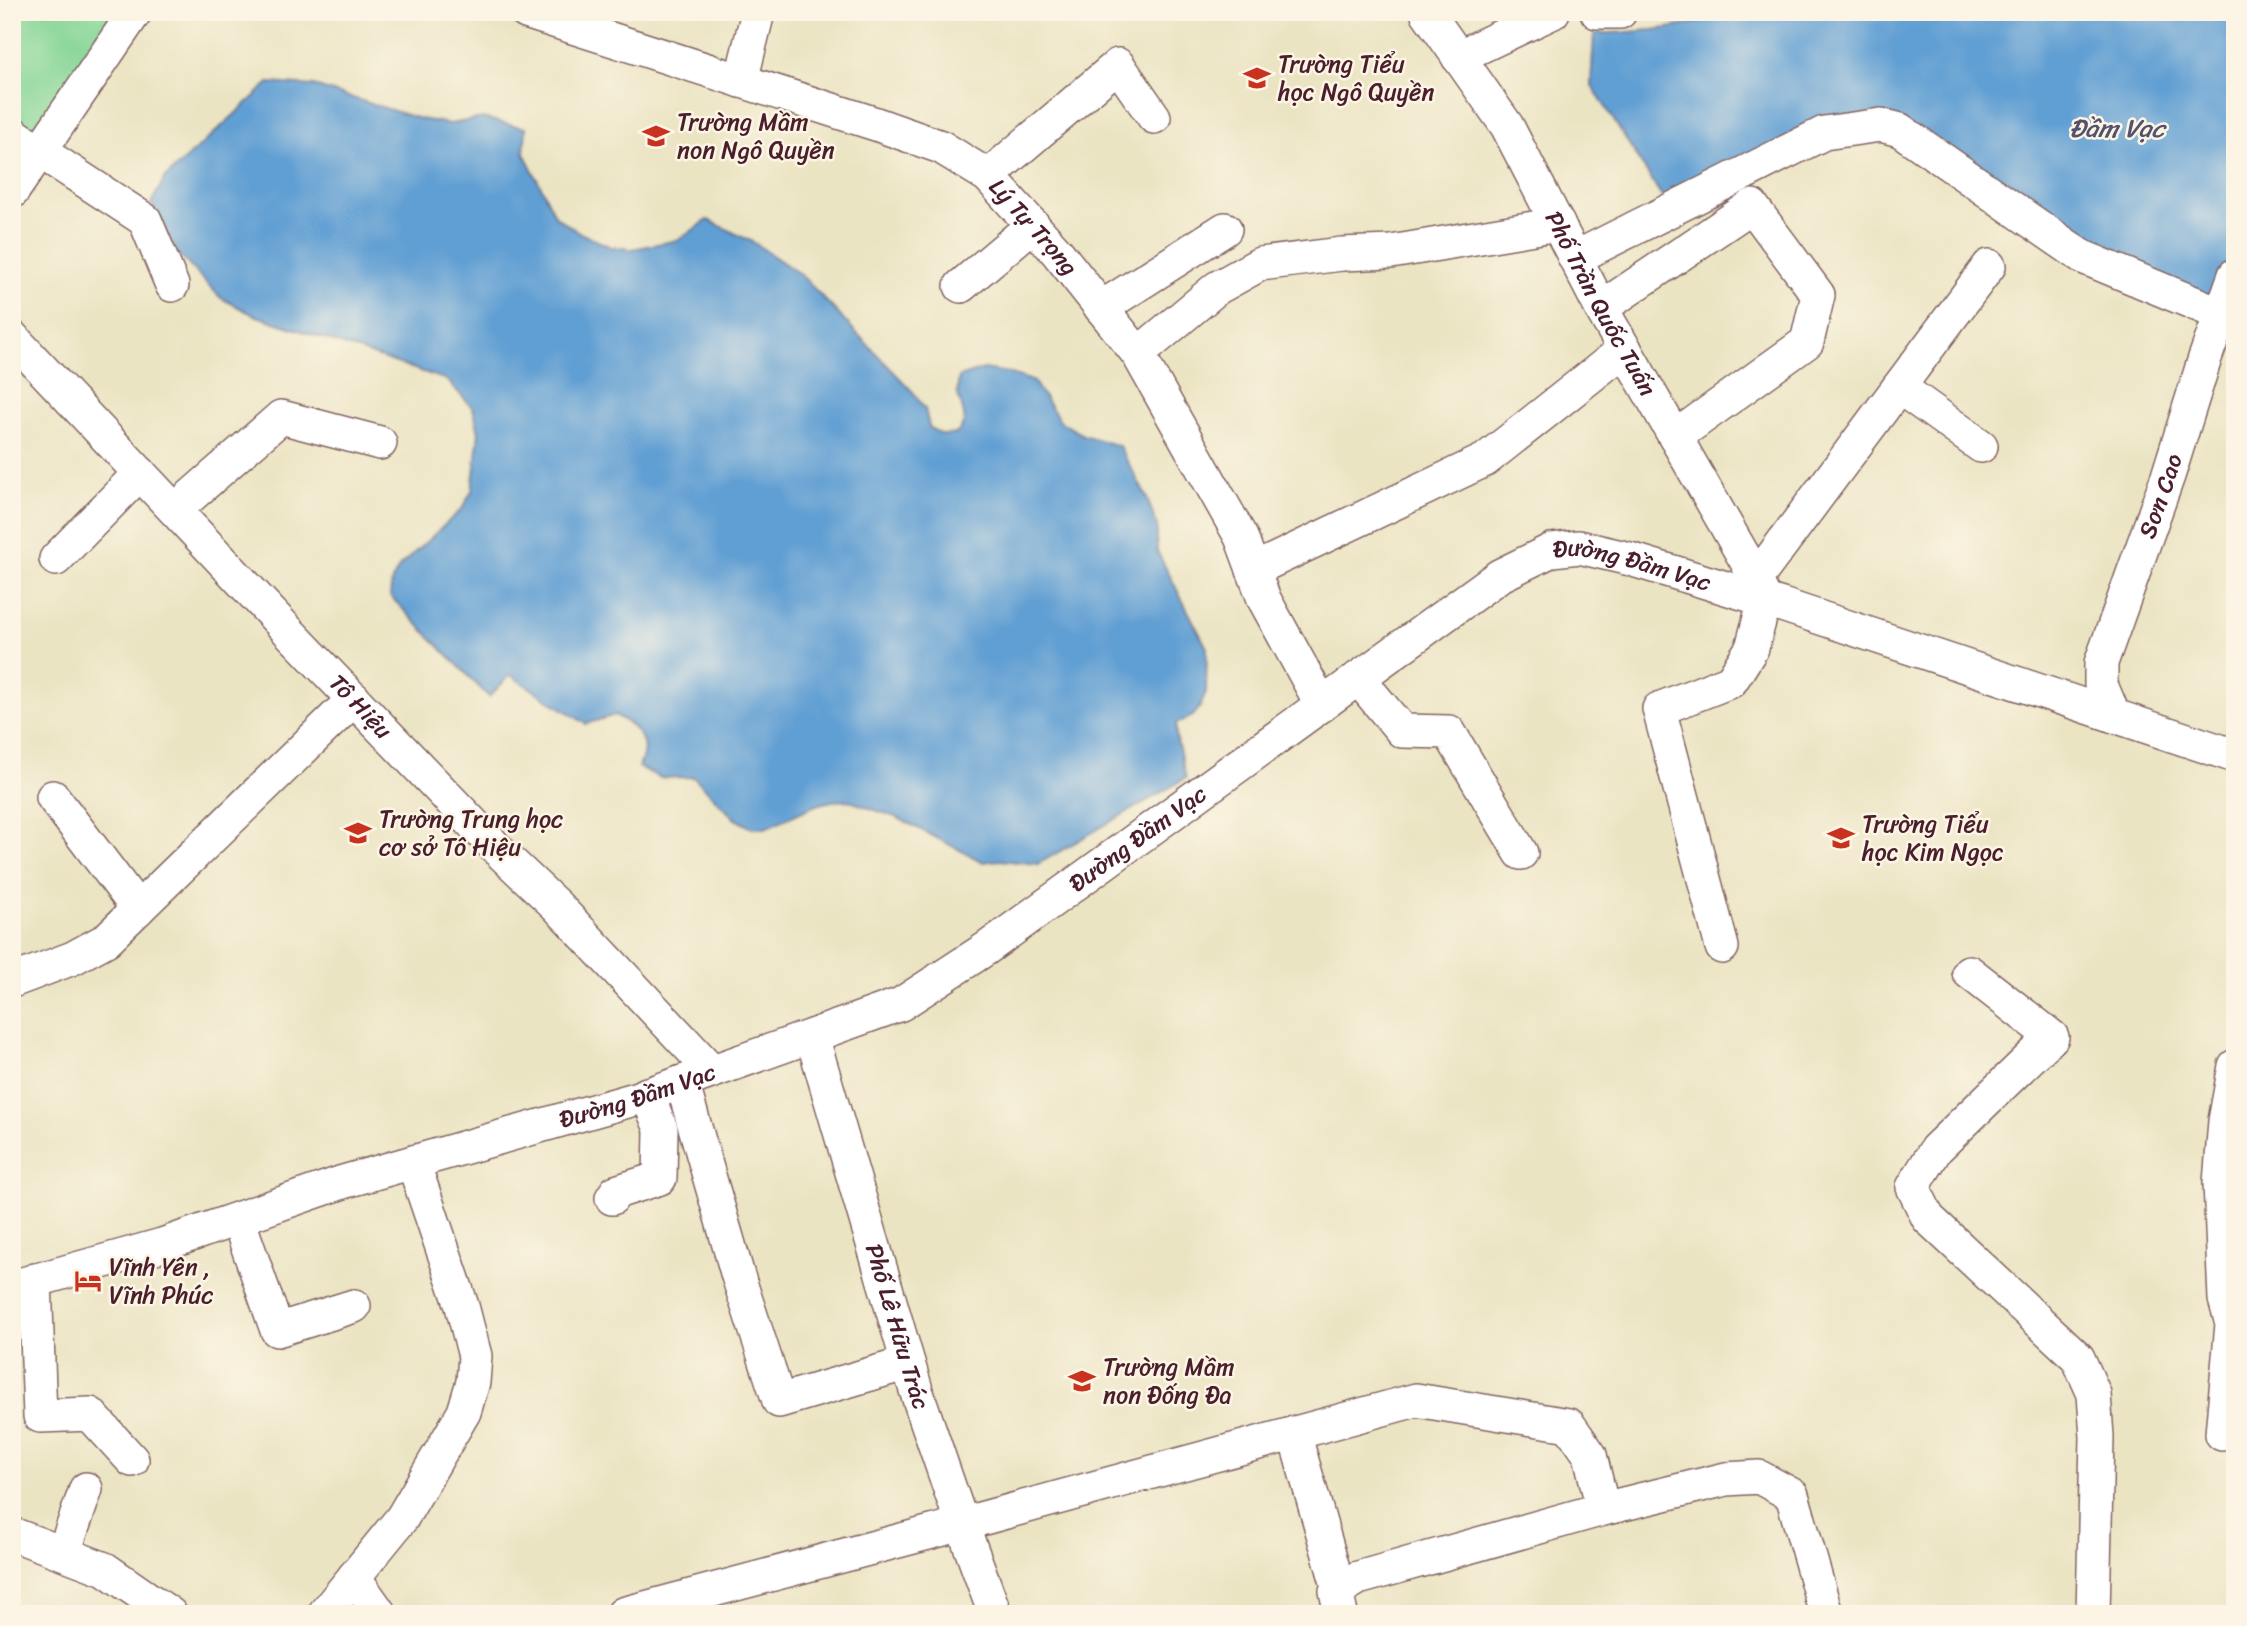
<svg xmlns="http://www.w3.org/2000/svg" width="2247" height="1626" font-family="Sriracha,sans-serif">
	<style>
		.green { fill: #84d595; stroke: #677a60; stroke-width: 2 }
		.water { fill: #619fd3; stroke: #565f7f; stroke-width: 2 }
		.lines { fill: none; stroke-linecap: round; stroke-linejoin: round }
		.minor-casing { stroke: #826460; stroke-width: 36 }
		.minor { stroke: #fff; stroke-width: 33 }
		.labels { text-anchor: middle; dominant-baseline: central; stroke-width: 5; stroke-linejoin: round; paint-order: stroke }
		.poi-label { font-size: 24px; fill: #4a1f2b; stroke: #fcf5e5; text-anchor: start }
		.street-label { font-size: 24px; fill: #4a1f2b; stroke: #fcf5e5 }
		.water-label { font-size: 26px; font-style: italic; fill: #53526e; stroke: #fcf5e5 }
	</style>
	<rect width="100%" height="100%" fill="#fcf5e5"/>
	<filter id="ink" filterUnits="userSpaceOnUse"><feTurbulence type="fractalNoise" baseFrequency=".0143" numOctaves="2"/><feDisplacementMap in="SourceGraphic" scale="14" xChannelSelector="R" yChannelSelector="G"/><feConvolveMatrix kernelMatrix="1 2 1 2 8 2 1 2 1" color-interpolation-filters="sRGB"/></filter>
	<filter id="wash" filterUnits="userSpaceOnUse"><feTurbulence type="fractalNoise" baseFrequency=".00686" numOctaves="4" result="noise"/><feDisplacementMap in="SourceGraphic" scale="28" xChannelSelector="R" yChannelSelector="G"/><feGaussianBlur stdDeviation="1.57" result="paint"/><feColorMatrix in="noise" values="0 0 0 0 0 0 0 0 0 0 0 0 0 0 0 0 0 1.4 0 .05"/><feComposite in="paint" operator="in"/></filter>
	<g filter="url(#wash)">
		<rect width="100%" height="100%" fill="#ebe4c3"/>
		<polygon class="green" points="12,12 134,12 12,185"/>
		<g class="water">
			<path d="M1729,12h488l18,14v229l-17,45 -129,-51 -191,-128 -235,77 -72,-114 3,-50c46,-3 92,-4 135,-22z"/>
			<path d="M269,83l45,3 106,33 30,5 32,-6 44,10 -2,25 32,64 26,17 29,13 21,2 46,-9 30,-20 45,22 48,33 112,117 12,17 4,18 13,8 14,-1c14,-13 7,-23 2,-39 -1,-6 0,-12 1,-18l25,-8 24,4 25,8 28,41 22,13 36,11 27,50 11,29v26l50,97 -1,44 -6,15 -7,9 -17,8v12l10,42 -148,86 -38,-4 -17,2 -85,-44 -51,-18 -15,1 -16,4 -51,23h-13l-17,-9 -41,-42 -33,1 -23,-11c15,-25 -2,-41 -23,-52l-29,9 -76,-49 -21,22 -99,-101 2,-16 8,-14 62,-57 10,-18 7,-59 -6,-24 -26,-28 -193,-65 -33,-17 -45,-46 -25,-49 14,-25z"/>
		</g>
	</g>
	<g filter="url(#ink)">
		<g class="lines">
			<defs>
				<g id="minor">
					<path id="s1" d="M526,12l350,112 65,23 47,29 69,76 81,102 103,183 23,62 58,106"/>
					<path id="s2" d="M1427,12l80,114 94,182 146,254 18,37 -13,49 -21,33 -72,28 63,238"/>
					<polyline points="1597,12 1620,12"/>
					<polyline points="1458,57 1553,12"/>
					<polyline points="741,81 758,12"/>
					<polyline points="12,133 145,220 172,285"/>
					<polyline points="988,176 1118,65 1154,117"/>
					<polyline points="12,192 135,12"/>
					<polyline points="1575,258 1824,133 1881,125 1900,130 2083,257 2235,320"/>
					<polyline points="961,286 1033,225"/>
					<polyline points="1101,308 1225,229"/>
					<polyline points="1601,308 1752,206 1818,295 1807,342 1675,437"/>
					<path id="s3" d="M12,337l279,297 213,222 53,50 155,165"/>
					<polyline points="1138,354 1217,288 1260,264 1342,254 1391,252 1558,224"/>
					<polyline points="1899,387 1981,446"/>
					<polyline points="175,510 281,417 380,443"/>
					<polyline points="56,559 140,473"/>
					<polyline points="1253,570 1485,460 1625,349"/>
					<polyline points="1755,580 1989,266"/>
					<polyline points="1358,678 1402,731 1449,732 1521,853"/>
					<path id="s4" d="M2114,716l-13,-31v-22l67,-187 37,-118 30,-83"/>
					<polyline points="53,797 138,909"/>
					<polyline points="1969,972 2052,1037 1936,1149 1913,1187 1928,1218 2078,1358 2094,1394 2097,1437 2093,1614"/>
					<polyline points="12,981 73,958 106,940 354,699"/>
					<path id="s5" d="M812,1036l104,354 46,134 33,90"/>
					<polyline points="682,1082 738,1276 779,1401 908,1363"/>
					<polyline points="612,1198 616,1192 660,1178 661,1129 647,1094"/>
					<polyline points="238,1219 277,1330 354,1306"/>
					<polyline points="35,1280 40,1416 90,1414 132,1460"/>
					<path id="s6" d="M12,1287l150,-42 181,-63 292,-83 266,-95 86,-56 512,-372 53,-26 27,-3 51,12 152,46 453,151"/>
					<polyline points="1294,1433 1339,1589"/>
					<polyline points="2222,1434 2232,1324 2225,1299 2220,1183 2225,1121 2235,1066"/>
					<polyline points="12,1534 105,1569 170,1614"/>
					<polyline points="64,1552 86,1489"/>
					<polyline points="354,1577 380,1614"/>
					<polyline points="324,1614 402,1518 464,1412 473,1382 475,1356 462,1306 413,1162"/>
					<polyline points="623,1614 962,1524 1416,1400 1569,1425 1590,1455 1603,1509 1726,1479 1759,1477 1792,1495 1826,1614"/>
					<polyline points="1341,1614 1336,1591 1358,1578 1603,1509"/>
				</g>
			</defs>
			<use href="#minor" class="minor-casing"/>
			<use href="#minor" class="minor"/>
		</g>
	</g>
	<defs>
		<symbol id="school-bare" viewBox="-9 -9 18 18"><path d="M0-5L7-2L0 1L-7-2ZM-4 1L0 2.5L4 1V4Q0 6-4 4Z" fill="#c8321e" stroke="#fcf5e5" stroke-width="2.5" paint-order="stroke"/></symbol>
		<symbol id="hotel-bare" viewBox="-9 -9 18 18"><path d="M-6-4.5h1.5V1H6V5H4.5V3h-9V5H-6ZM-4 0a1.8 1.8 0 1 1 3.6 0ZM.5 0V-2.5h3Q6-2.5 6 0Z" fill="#c8321e" stroke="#fcf5e5" stroke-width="2.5" paint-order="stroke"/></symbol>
	</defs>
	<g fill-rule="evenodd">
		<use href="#school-bare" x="1238" y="59" width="38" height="38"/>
		<use href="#school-bare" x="637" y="117" width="38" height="38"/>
		<use href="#school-bare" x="339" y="814" width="38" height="38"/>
		<use href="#school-bare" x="1822" y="819" width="38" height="38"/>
		<use href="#hotel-bare" x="69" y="1262" width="38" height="38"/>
		<use href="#school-bare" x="1063" y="1362" width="38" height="38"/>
	</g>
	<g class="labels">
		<g class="poi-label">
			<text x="1278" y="64">Trường Tiểu<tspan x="1278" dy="28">học Ngô Quyền</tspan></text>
			<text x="677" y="122">Trường Mầm<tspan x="677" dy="28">non Ngô Quyền</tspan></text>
			<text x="379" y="819">Trường Trung học<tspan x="379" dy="28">cơ sở Tô Hiệu</tspan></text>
			<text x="1862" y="824">Trường Tiểu<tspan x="1862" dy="28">học Kim Ngọc</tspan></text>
			<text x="109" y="1267">Vĩnh Yên ,<tspan x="109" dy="28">Vĩnh Phúc</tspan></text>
			<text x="1103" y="1367">Trường Mầm<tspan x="1103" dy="28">non Đống Đa</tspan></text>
		</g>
		<g class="street-label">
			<text stroke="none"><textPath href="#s1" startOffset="560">Lý Tự Trọng</textPath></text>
			<text stroke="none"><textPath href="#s2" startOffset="340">Phố Trần Quốc Tuấn</textPath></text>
			<text stroke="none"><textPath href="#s4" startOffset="233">Sơn Cao</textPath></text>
			<text stroke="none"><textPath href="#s6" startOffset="1810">Đường Đầm Vạc</textPath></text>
			<text stroke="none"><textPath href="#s3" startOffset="508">Tô Hiệu</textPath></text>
			<text stroke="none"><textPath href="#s6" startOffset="1222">Đường Đầm Vạc</textPath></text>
			<text stroke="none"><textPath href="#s6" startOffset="654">Đường Đầm Vạc</textPath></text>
			<text stroke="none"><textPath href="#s5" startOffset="303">Phố Lê Hữu Trác</textPath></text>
		</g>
		<g class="water-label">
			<text x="2117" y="128">Đầm Vạc</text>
		</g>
	</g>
	<rect width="2247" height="1626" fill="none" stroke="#fcf5e5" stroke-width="42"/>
</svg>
